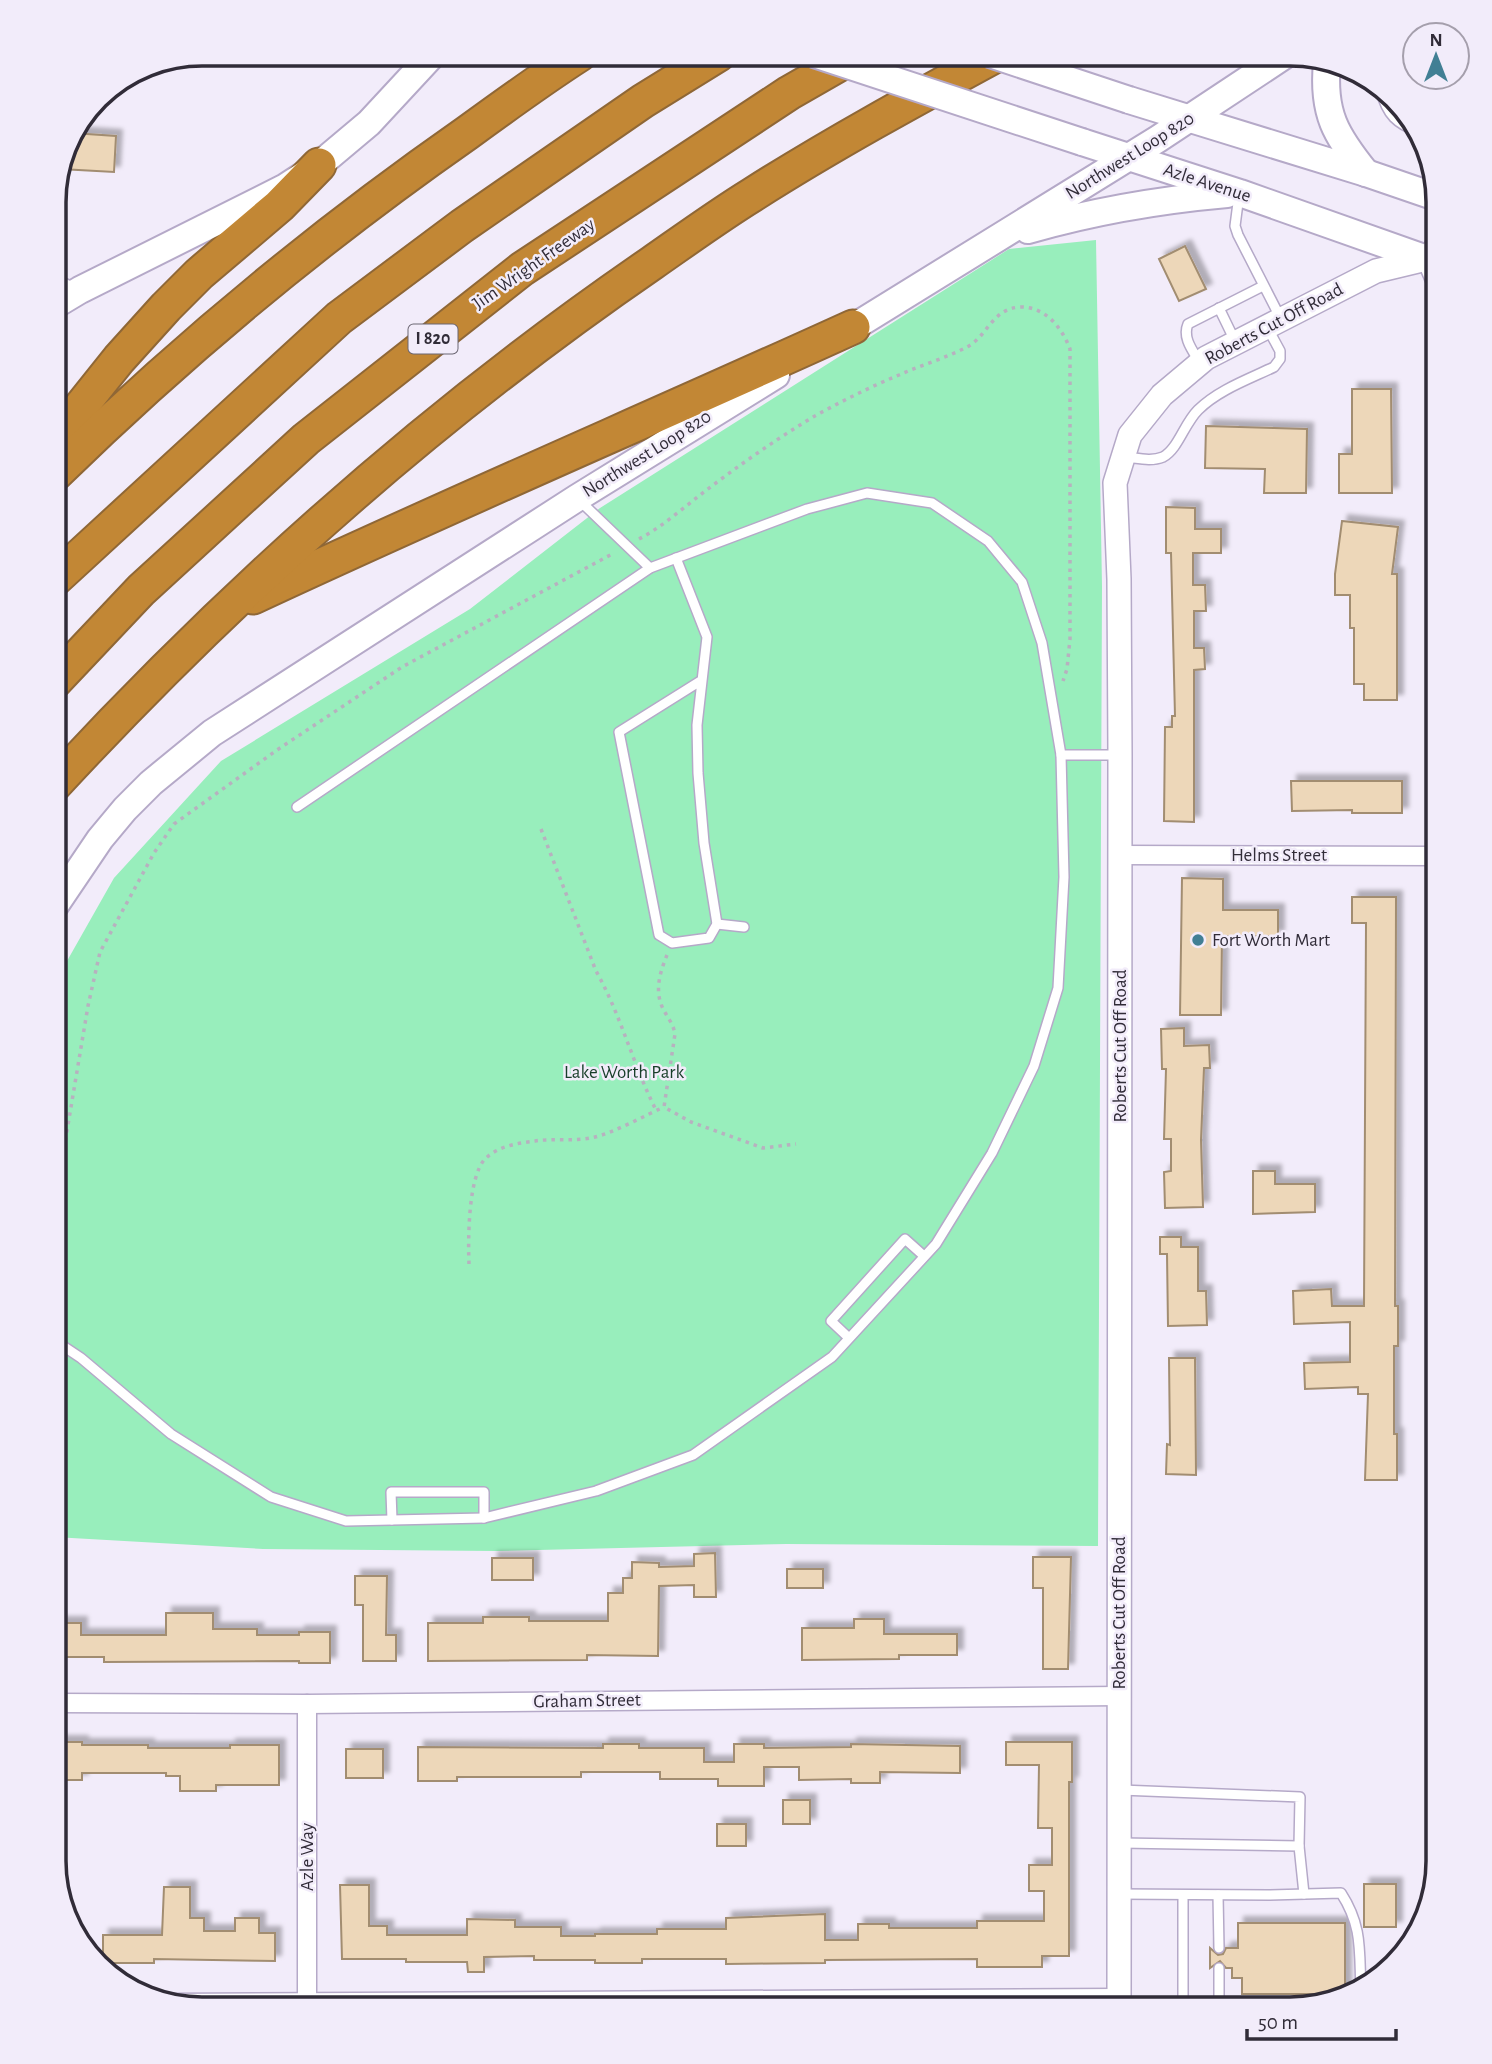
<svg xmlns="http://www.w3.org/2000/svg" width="1492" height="2064" font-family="'Alegreya Sans',sans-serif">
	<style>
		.green { fill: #98eebc }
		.building { fill: #edd7b9; stroke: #a28d71; stroke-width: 2; filter: url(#shadow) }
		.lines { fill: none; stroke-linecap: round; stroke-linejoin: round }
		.service-casing { stroke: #b5a9c8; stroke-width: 12 }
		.minor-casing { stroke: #b5a9c8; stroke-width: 21 }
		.tertiary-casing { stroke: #b5a9c8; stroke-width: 26 }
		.secondary-casing { stroke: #b5a9c8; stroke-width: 30 }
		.motorway-casing { stroke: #8f6736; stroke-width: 37 }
		.path { stroke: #b7b1bf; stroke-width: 3.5; stroke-dasharray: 3.5 5; stroke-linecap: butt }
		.service { stroke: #fff; stroke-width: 9 }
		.minor { stroke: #fff; stroke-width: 18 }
		.tertiary { stroke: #fff; stroke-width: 23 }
		.secondary { stroke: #fff; stroke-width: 26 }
		.motorway { stroke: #c28735; stroke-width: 33 }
		.secondary-bridge-casing { stroke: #b5a9c8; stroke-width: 30; stroke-linecap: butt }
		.secondary-bridge { stroke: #fff; stroke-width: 26 }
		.poi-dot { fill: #417f94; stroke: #f2ecfa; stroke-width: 2.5 }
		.labels { text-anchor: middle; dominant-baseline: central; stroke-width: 5; stroke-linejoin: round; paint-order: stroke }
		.shield { fill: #f2ecfa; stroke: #6b6672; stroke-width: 2 }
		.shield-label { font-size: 18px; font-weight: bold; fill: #312c38 }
		.street-label { font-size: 19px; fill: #312c38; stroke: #f2ecfa }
		.poi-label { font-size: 19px; fill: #312c38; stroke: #f2ecfa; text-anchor: start }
		.park-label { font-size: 19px; fill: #173e29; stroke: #f2ecfa }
		.rim { fill: none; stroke: #312c38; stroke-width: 3.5 }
	</style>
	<defs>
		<filter id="shadow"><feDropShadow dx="6" dy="-6" stdDeviation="2" flood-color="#0004"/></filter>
	</defs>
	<rect width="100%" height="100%" fill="#f2ecfa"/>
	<polygon class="green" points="1096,240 1102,586 1098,1546 786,1544 496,1551 263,1549 54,1537 54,984 114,878 221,761 470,609 600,508 1009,249"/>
	<g class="building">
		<polygon points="72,133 116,136 114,172 61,169"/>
		<polygon points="1185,246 1206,289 1179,301 1159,259"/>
		<polygon points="1352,389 1391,389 1392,493 1339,493 1339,454 1352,454"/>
		<polygon points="1206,426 1307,429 1306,493 1264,493 1265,469 1205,468"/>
		<polygon points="1166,507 1195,508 1195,529 1221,529 1221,553 1193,553 1193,585 1205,585 1206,611 1194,611 1194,648 1204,648 1205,669 1194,670 1194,822 1164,821 1165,727 1172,727 1172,716 1175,716 1171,553 1166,553"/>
		<polygon points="1342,521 1398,527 1392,574 1397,574 1397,700 1364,700 1364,684 1354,684 1354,628 1350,628 1350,595 1335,595 1335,574"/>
		<polygon points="1291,781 1402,781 1402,813 1352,813 1352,810 1292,811"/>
		<polygon points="1182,878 1223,879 1223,910 1278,910 1278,936 1222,936 1221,1015 1180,1015"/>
		<polygon points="1352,897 1396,897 1395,1306 1398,1306 1398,1346 1394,1346 1394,1434 1397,1434 1397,1480 1365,1480 1368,1394 1358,1394 1358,1387 1305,1389 1304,1363 1350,1362 1350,1322 1294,1324 1293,1291 1331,1289 1332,1306 1364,1306 1366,923 1352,923"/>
		<polygon points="1184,1028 1184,1046 1209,1045 1210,1068 1204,1068 1201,1140 1203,1207 1165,1208 1164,1172 1171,1171 1171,1139 1164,1139 1166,1069 1162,1069 1161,1029"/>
		<polygon points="1253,1171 1275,1171 1275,1184 1315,1184 1315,1212 1253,1214"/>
		<polygon points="1160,1237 1181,1237 1181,1247 1198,1247 1198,1291 1206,1291 1207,1325 1168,1326 1167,1254 1160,1254"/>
		<polygon points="1169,1358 1195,1358 1196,1475 1166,1474 1167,1444 1170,1445"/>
		<polygon points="715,1553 716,1597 694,1597 694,1585 659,1586 658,1656 587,1655 587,1660 428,1661 428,1623 483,1623 483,1617 529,1617 529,1621 608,1621 608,1593 623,1593 623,1578 632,1578 632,1562 659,1563 659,1567 694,1566 694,1554"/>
		<polygon points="1033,1557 1071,1557 1068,1669 1043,1669 1043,1588 1033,1588"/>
		<rect x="492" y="1558" width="41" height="22"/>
		<rect x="787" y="1569" width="36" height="19"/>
		<polygon points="355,1576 387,1576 386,1635 396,1635 396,1661 363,1661 363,1605 355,1605"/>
		<polygon points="166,1613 213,1613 213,1629 257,1629 257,1635 299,1635 299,1632 330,1632 330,1663 299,1663 299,1661 104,1662 104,1657 54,1657 54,1623 81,1623 81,1635 166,1635"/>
		<polygon points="854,1619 884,1619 884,1634 957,1634 957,1655 899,1655 899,1659 802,1660 802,1628 854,1628"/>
		<polygon points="54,1742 82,1742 82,1745 148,1745 148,1748 230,1748 230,1745 279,1745 279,1785 216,1785 216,1791 180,1791 180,1776 166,1776 166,1773 82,1773 82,1780 54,1780"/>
		<polygon points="1006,1742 1072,1742 1072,1782 1069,1782 1069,1956 1042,1956 1042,1967 977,1967 977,1959 825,1960 825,1963 726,1964 726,1959 642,1959 642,1963 595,1963 595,1960 534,1960 534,1956 484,1957 484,1972 468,1972 467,1962 406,1962 406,1959 342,1959 340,1885 369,1885 369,1926 387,1926 387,1935 467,1935 467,1919 515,1920 515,1927 561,1927 561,1936 595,1936 595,1934 657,1934 657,1929 726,1929 726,1918 825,1914 825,1940 858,1940 858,1924 889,1924 889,1928 977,1928 977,1921 1044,1921 1044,1891 1029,1891 1029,1865 1052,1865 1052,1828 1038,1828 1039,1765 1006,1765"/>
		<polygon points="603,1744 639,1744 639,1748 704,1748 704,1762 734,1762 734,1744 764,1744 764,1748 851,1747 851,1744 960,1746 960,1773 880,1772 880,1783 851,1783 851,1779 799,1780 799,1767 764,1767 764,1786 718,1786 718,1779 660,1779 660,1772 581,1772 581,1777 457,1777 457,1781 418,1781 418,1747 603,1748"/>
		<rect x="346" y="1749" width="37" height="29"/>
		<rect x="783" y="1800" width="27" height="24"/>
		<rect x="717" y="1824" width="29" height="22"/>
		<rect x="1364" y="1884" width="32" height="43"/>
		<polygon points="164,1887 190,1887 190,1918 204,1918 204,1931 235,1931 235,1918 259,1918 259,1933 275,1933 275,1961 154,1959 154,1963 103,1963 103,1935 162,1935"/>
		<polygon points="1238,1923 1345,1923 1345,1994 1242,1994 1242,1978 1232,1978 1232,1968 1226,1968 1220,1961 1210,1968 1210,1948 1218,1955 1223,1954 1226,1948 1238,1948"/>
	</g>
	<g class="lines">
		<defs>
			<g id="service">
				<path d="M1381,91c6,24 16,33 38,41"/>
				<polyline points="1239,195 1235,226 1238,235 1281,319"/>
				<polyline points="55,279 75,288"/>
				<polyline points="1219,308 1235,341"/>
				<path d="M1200,363c-7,-12 -18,-25 -12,-39l75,-38"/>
				<path d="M1125,457c12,1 26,5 38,0 15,-8 21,-33 35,-47 20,-20 51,-31 76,-43l6,-8v-8l-13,-24"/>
				<polyline points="578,499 650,568"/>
				<polyline points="676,558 707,637 697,725 698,773 704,843 717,924 709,938 672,943 659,935 619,732 702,680"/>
				<polyline points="297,807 650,568 807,509 867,493 932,503 988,541 1022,582 1042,643 1061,755 1118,755"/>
				<polyline points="717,924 744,927"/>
				<polyline points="849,1338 831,1321 905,1239 924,1256"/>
				<polyline points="54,1340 81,1358 171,1434 271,1497 346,1521 484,1518 596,1491 693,1455 832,1357 936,1244 992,1153 1034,1066 1058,988 1064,877 1061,755"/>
				<polyline points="392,1520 391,1492 484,1492 484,1518"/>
				<polyline points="1121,1790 1300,1797 1299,1846"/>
				<polyline points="1121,1843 1299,1846 1304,1894"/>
				<path d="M1119,1894l149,1 73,-2c22,34 18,58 20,98"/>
				<polyline points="1183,1895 1183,2010"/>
				<polyline points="1218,1895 1219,1948"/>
				<polyline points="1219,1968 1219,2010"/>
			</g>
			<g id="minor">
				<polyline points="1438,287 1426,259 1438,239"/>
				<polyline points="1120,855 1438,856"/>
				<polyline points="54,1703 307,1704 1119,1696"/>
				<polyline points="307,1704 307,2009"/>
				<polyline points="171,2003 1119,1998"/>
			</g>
			<polyline id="tertiary" points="1119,2010 1120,755 1119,579 1115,483 1130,435 1162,395 1206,358 1376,271 1426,259"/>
			<g id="secondary">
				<path d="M1327,63c-5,50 9,73 39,110"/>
				<polyline points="1129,100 1366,173 1436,197"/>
				<polyline points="1082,142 1240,193 1438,263"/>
				<path d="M1028,230c66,-19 131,-30 199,-36"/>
				<polyline points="55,305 80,290 284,188 319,165 369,123 433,54"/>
				<polyline points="836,338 1158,139 1285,55"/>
				<polyline points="54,907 100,839 125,809 151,783 212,733 577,498 776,375"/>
			</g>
			<g id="motorway">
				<polyline points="55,439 119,359 166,307 199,274 279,206 319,165"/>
				<path d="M55,474c128,-125 266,-239 412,-341 37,-27 74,-54 113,-79"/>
				<polyline points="55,579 339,318 462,226 643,101 719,54"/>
				<path d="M253,597c199,-93 400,-179 600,-270"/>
				<polyline points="54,682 141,590 306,439 522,269 789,93 857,54"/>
				<path d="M54,785c182,-197 378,-371 598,-522 33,-23 66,-47 100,-68 80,-51 163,-96 246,-141"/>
			</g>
		</defs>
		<use href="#service" class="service-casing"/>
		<use href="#minor" class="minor-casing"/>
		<use href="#tertiary" class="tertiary-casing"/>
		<use href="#secondary" class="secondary-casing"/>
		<use href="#motorway" class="motorway-casing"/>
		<g class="path">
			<path d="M639,539c23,-12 44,-31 65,-47 34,-26 71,-52 109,-75 27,-15 57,-30 86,-42 22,-10 47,-17 68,-28 21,-11 25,-39 54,-40 25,0 41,21 49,42v290l-3,30 -4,12"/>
			<path d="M541,829l55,142c25,44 37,94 60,139"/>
			<path d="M667,955c-6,15 -12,32 -6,49 4,11 12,18 14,30l-11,73 27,15 72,26 33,-4"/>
			<polyline points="54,1208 88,1006 100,952 154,853 174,824 277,750 402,667 614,553"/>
			<path d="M469,1264c-1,-24 -1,-87 16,-105 13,-13 33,-16 50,-18 19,-3 41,1 60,-4 20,-5 49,-21 69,-30"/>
		</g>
		<use href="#service" class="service"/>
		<use href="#minor" class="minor"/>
		<use href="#tertiary" class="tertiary"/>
		<use href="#secondary" class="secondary"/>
		<use href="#motorway" class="motorway"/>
		<defs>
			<g id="secondary-bridge">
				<polyline points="814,54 1082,142"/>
				<polyline points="990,54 1129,100"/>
			</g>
		</defs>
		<use href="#secondary-bridge" class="secondary-bridge-casing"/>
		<use href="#secondary-bridge" class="secondary-bridge"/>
	</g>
	<circle class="poi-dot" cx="1198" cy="940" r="7"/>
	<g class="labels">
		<rect class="shield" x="408.5" y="324.5" width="49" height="29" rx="5"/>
		<g class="shield-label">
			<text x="433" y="339">I 820</text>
		</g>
		<g class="street-label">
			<text transform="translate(1130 156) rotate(-32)">Northwest Loop 820</text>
			<text transform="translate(1207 183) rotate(18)">Azle Avenue</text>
			<text transform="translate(534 264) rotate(-35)">Jim Wright Freeway</text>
			<text transform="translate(1274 324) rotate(-28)">Roberts Cut Off Road</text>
			<text transform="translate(647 454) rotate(-32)">Northwest Loop 820</text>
			<text x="1279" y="855">Helms Street</text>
			<text transform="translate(1120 1046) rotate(-90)">Roberts Cut Off Road</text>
			<text transform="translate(1119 1613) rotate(-90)">Roberts Cut Off Road</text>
			<text transform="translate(587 1701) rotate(-1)">Graham Street</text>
			<text transform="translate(307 1857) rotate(-90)">Azle Way</text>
		</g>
		<g class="poi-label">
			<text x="1212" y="940">Fort Worth Mart</text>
		</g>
		<g class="park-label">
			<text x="624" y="1072">Lake Worth Park</text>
		</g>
	</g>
	<path d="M0 0H1492V2064H0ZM202 66H1290A136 136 0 0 1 1426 202V1861A136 136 0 0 1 1290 1997H202A136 136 0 0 1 66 1861V202A136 136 0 0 1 202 66Z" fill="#f2ecfa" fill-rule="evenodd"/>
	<path class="rim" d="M202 66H1290A136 136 0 0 1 1426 202V1861A136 136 0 0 1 1290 1997H202A136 136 0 0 1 66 1861V202A136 136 0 0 1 202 66Z"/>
	<g transform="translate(1436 56)"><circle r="33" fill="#f2ecfa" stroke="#a59fac" stroke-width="2"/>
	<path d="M0-5L12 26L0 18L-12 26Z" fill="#417f94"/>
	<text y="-10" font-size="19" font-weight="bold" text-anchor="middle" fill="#312c38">N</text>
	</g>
	<path d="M1247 2029v10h149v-10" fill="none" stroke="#312c38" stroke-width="3.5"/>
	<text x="1258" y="2029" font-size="21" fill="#312c38" stroke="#f2ecfa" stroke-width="5" paint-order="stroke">50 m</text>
</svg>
